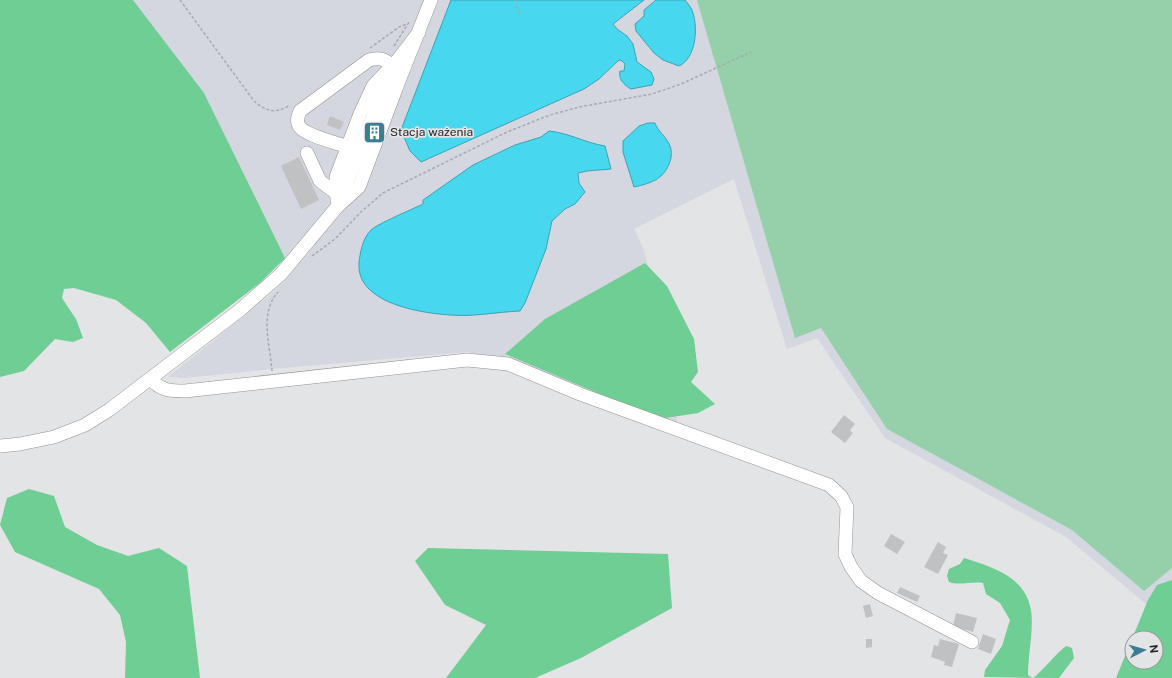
<svg xmlns="http://www.w3.org/2000/svg" width="1172" height="678" font-family="'Public Sans',sans-serif">
	<style>
		.built { fill: #d4d7e0 }
		.green { fill: #95d0aa }
		.forest { fill: #6fce94; fill-rule: evenodd }
		.water { fill: #47d7ef; stroke: #3da2b3 }
		.building { fill: #c0c1c3 }
		.lines { fill: none; stroke-linecap: round; stroke-linejoin: round }
		.minor-casing { stroke: #919294; stroke-width: 14 }
		.path { stroke: #a8a9ab; stroke-width: 1.5; stroke-dasharray: 3 2; stroke-linecap: butt }
		.minor { stroke: #fff; stroke-width: 13 }
		.labels { text-anchor: middle; dominant-baseline: central; stroke-width: 3.5; stroke-linejoin: round; paint-order: stroke }
		.poi-label { font-size: 12px; fill: #252526; stroke: #e3e4e6; text-anchor: start }
	</style>
	<rect width="100%" height="100%" fill="#e3e4e6"/>
	<polygon class="built" points="124,0 1172,0 1172,626 1066,537 885,438 817,338 787,349 734,179 634,229 644,250 675,371 677,425 501,359 468,352 272,369 185,378 168,377 270,295 286,279 315,245 303,236 279,265 202,107"/>
	<polygon class="green" points="697,0 1172,0 1172,568 1144,591 1072,530 887,429 821,328 795,338"/>
	<g class="forest">
		<polygon points="0,0 133,0 204,93 285,258 260,283 170,352 146,323 116,300 74,288 64,289 62,298 76,319 83,338 73,342 55,339 24,371 0,377"/>
		<polygon points="645,263 667,286 694,339 698,372 691,382 715,404 698,413 659,419 505,354 545,319"/>
		<polygon points="29,489 54,496 65,527 97,545 128,556 159,548 187,566 200,678 125,678 126,642 120,615 99,589 15,552 0,525 7,498"/>
		<polygon points="428,548 668,554 672,608 581,658 535,678 446,678 486,625 445,605 415,561"/>
		<path d="M964,558c28,9 61,18 67,52 3,18 -3,45 -3,65l5,3c12,-9 20,-22 33,-32l6,2 2,10 -15,20 -75,-1 1,-7 17,-24 8,-26 -10,-17 -14,-9 -3,-11c-11,-2 -24,3 -34,-1l-2,-6 2,-7 11,-5z"/>
		<path d="M1172,580v98h-56l32,-78 9,-15zM1132,638h24v24h-24z"/>
	</g>
	<g class="water">
		<path d="M451,0h193l-31,24 4,5 10,7 6,8 4,18 14,10 3,7 -2,6 -21,4c-7,-4 -13,-10 -11,-18h4l1,-7 -3,-3 -3,-1 -20,19 -15,10 -163,73 -11,-11 -9,-21z"/>
		<path d="M656,0h29c3,4 7,8 8,13 5,16 3,45 -14,53l-16,-6 -9,-7 -18,-22 -1,-7 9,-8v-6z"/>
		<path d="M648,123h7c3,9 12,14 15,23 2,5 1,8 1,12 -5,20 -18,25 -37,29l-11,-35v-11l16,-15z"/>
		<path d="M549,131c20,2 37,12 56,15l6,23 -24,2 -9,2 1,10 6,9 -10,12 -10,5 -13,12 -6,28 -21,54 -5,8c-23,1 -48,6 -70,4 -30,-2 -94,-12 -91,-52 1,-11 4,-25 12,-33 6,-6 42,-21 52,-26v-4l50,-35 42,-20 26,-8z"/>
	</g>
	<g class="building">
		<polygon points="330,116 344,122 340,130 327,125"/>
		<polygon points="299,157 319,200 301,209 281,166"/>
		<polygon points="844,415 855,424 850,430 853,433 845,443 831,432"/>
		<polygon points="891,534 905,542 897,554 884,546"/>
		<polygon points="938,542 946,547 943,553 948,555 938,574 924,567"/>
		<polygon points="900,587 920,596 917,602 897,593"/>
		<polygon points="870,604 873,616 866,618 863,606"/>
		<polygon points="956,613 977,618 973,632 953,626"/>
		<polygon points="983,634 996,639 991,654 978,649"/>
		<polygon points="866,639 872,639 872,647 866,648"/>
		<polygon points="940,639 959,644 952,667 944,665 945,662 931,657 934,645 938,646"/>
	</g>
	<g class="lines">
		<defs>
			<g id="minor">
				<polyline points="397,86 431,0"/>
				<polyline points="307,153 320,181 336,193"/>
				<polyline points="337,200 336,177 360,114 373,86 388,70"/>
				<polyline points="338,205 393,66 419,32"/>
				<path d="M151,379c10,12 20,12 34,12l282,-31 41,4 72,30 249,91 12,11 6,11 -2,47 6,13 10,14 17,12 94,49"/>
				<path d="M0,446l20,-2 34,-7 31,-12 24,-15 131,-100 41,-36 56,-67 22,-20 37,-98v-8l-3,-15c-8,-7 -14,-9 -24,-6l-69,51c-2,5 -4,10 -1,15 5,9 38,17 49,21"/>
			</g>
		</defs>
		<use href="#minor" class="minor-casing"/>
		<g class="path">
			<path d="M180,0l74,101c13,11 22,13 36,4"/>
			<polyline points="515,0 520,15"/>
			<polyline points="394,46 409,22"/>
			<polyline points="370,48 399,27 407,24"/>
			<polyline points="312,256 335,239 361,212 383,193 507,132 550,115 579,107 652,94 681,84 751,52"/>
			<path d="M272,371c-2,-27 -13,-58 6,-79"/>
		</g>
		<use href="#minor" class="minor"/>
	</g>
	<defs>
		<symbol id="building-square" viewBox="-11 -11 22 22"><rect x="-9" y="-9" width="18" height="18" rx="4" fill="#3e7c92" stroke="#e3e4e6"/><path d="M-4-6H4V6H1V3H-1V6H-4ZM-2.5-4.3h1.7v1.8h-1.7ZM.8-4.3h1.7v1.8H.8ZM-2.5-1h1.7V.8h-1.7ZM.8-1h1.7V.8H.8Z" fill="#fff"/></symbol>
	</defs>
	<g fill-rule="evenodd">
		<use href="#building-square" x="362" y="120" width="25" height="25"/>
	</g>
	<g class="labels">
		<g class="poi-label">
			<text x="390" y="132">Stacja ważenia</text>
		</g>
	</g>
	<g transform="translate(1144 650) rotate(84)"><circle r="19" fill="#e3e4e6" stroke="#979899"/>
	<path d="M0-3L7 15L0 10L-7 15Z" fill="#3e7c92"/>
	<text y="-6" font-size="11" font-weight="bold" text-anchor="middle" fill="#252526">N</text>
	</g>
</svg>
